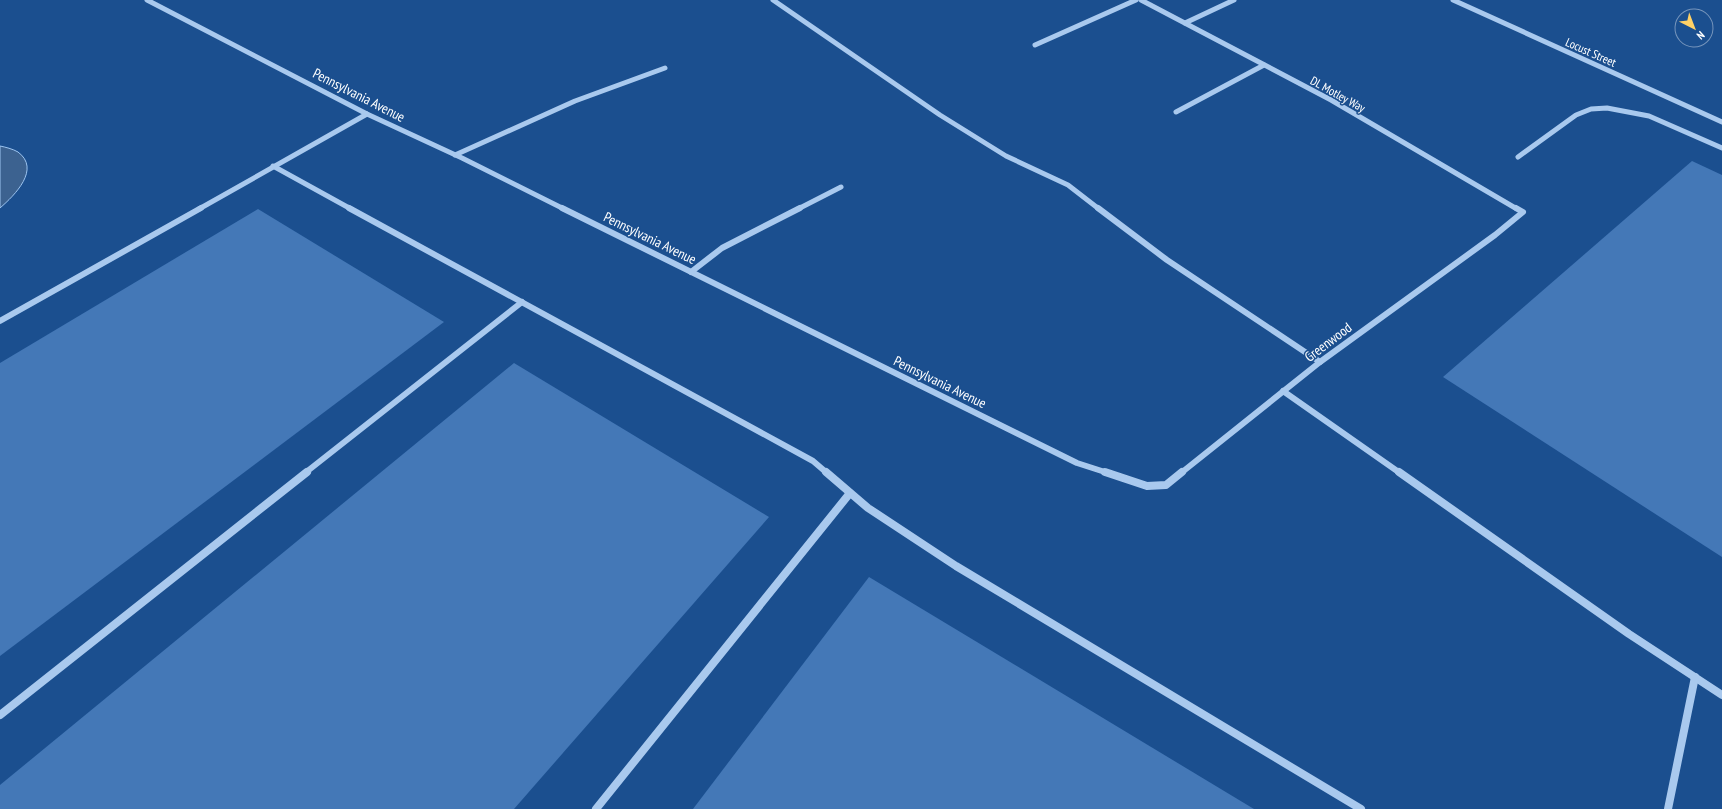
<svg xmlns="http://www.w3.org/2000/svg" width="1722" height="809" font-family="'PT Sans Narrow',sans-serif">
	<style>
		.water { fill: #3c6290; stroke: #9cc4f0 }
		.building { fill: #4478b7 }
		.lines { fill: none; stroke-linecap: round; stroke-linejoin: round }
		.minor-far2 { stroke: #a9c9ee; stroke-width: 5 }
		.minor-far1 { stroke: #a9c9ee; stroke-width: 6 }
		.minor { stroke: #a9c9ee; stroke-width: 8 }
		.labels { text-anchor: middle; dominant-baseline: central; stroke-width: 3; stroke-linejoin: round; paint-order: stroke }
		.far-street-label { font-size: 12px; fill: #fff; stroke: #1b4f8f }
		.street-label { font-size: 14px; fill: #fff; stroke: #1b4f8f }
	</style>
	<rect width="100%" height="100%" fill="#1b4f8f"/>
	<path class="water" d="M0,146c5,1 13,3 18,6 23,17 -3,43 -18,56z"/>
	<g class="building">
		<polygon points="1692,161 1722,175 1722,557 1443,377"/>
		<polygon points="258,209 444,322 0,656 0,363"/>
		<polygon points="514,363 769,517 514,809 0,809 0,785"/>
		<polygon points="869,577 1254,809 693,809"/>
	</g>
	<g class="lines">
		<g class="minor-far2">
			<polyline points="147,0 367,114 462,158 564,209"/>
			<polyline points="773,0 940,115 1006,156 1068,185 1099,209"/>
			<polyline points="1141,0 1331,100 1517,209"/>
			<polyline points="1453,0 1722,122"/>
			<polyline points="1185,23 1234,0"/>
			<polyline points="1035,45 1136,0"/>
			<polyline points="1176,112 1264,65"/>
			<polyline points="455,155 575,101 665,68"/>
			<polyline points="1518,157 1576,115 1591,109 1607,108 1649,116 1722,148"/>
			<polyline points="273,166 351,209"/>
			<polyline points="199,209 367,114"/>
			<polyline points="798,209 841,187"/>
		</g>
		<g class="minor-far1">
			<polyline points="349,208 813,461 827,473"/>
			<polyline points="562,208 1077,463 1108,473"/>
			<polyline points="1098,208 1167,260 1320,362"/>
			<polyline points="691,272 722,248 800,208"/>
			<polyline points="0,321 201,208"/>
			<polyline points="1283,391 1400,473"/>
			<polyline points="305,473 522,302"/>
			<polyline points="1181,473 1320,362 1495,235 1523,212 1516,208"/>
		</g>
		<g class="minor">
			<polyline points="826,472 868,508 956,566 1361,809"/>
			<polyline points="1105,472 1147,486 1166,485 1182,472"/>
			<polyline points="1399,472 1629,634 1722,695"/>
			<polyline points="0,715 307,472"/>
			<polyline points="596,809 850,493"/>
			<polyline points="1668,809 1695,677"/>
		</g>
	</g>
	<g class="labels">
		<g class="far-street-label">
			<text transform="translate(1591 52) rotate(24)">Locust Street</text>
			<text transform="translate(1338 94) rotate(29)">DL Motley Way</text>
		</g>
		<g class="street-label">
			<text transform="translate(359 95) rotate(27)">Pennsylvania Avenue</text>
			<text transform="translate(650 238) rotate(26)">Pennsylvania Avenue</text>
			<text transform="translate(1328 342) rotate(-37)">Greenwood</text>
			<text transform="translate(940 382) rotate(26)">Pennsylvania Avenue</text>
		</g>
	</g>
	<g transform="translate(1694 28) rotate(138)"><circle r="19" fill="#1b4f8f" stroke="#7695bc"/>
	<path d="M0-3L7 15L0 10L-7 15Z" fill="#ffd166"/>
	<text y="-6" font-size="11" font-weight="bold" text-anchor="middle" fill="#ffffff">N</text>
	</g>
</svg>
